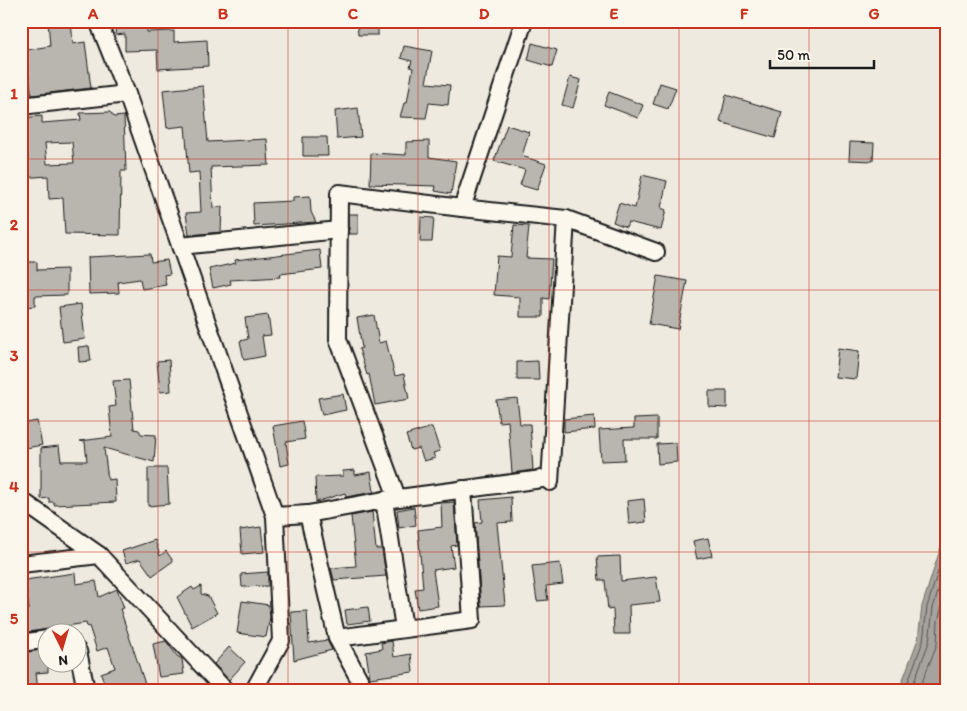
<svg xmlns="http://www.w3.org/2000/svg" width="967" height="711" font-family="Itim,sans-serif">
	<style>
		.water { fill: #a6a39d; stroke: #6f6d69 }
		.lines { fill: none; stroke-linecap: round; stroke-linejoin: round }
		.shore { stroke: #535250; stroke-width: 1 }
		.building { fill: #b9b6af; stroke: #1c1c1c; fill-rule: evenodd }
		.minor-casing { stroke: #1c1c1c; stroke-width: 20 }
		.minor { stroke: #fbf7ec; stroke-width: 16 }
		.grid { fill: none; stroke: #c8321e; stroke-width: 1; stroke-opacity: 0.55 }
		.neatline { fill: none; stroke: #c8321e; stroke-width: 2 }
		.grid-label { font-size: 16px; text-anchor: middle; font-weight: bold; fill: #c8321e }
	</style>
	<rect width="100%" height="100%" fill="#eeeadf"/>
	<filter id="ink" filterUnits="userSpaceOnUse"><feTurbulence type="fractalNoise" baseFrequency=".02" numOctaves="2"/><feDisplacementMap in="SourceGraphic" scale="10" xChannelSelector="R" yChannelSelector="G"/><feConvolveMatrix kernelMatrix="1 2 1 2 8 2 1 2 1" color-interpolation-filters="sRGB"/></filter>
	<g filter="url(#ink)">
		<polygon class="water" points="946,531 946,690 899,690 918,639 922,606"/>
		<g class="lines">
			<g class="shore">
				<polyline points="905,690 923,641 927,607 946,546"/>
				<polyline points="911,690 929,642 933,608 946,566"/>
				<polyline points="919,690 937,644 938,621 946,591"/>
			</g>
		</g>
		<g class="building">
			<polygon points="48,21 71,21 73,44 85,42 91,88 32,95 27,65 21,66 21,51 50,46"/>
			<polygon points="114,21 147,21 147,32 174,31 174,42 207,40 208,66 158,69 157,50 125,51 125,34 116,35"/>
			<polygon points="357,21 388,21 378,29 378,35 358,35"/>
			<polygon points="532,43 557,50 552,67 528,60"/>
			<polygon points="404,46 432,51 426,83 450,85 448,105 429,103 426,118 400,117 404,103 407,103 413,68 410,67 412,61 401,58"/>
			<polygon points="570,77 581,80 573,108 562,105"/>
			<polygon points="660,83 676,88 668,109 653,104"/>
			<polygon points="203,86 208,142 267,139 269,165 211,167 213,208 222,206 221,232 189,235 186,213 201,212 199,172 189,173 185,126 167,128 163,90"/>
			<polygon points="609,92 643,105 638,118 604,105"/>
			<polygon points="726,95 782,112 775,138 720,122"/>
			<polygon points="358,108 361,137 337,139 335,111"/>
			<path d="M110,112l4,5 10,-1 2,55h-5l-1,64 -55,-1 -2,-36 -14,1 -1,-23 -27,2v-60l21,-2v7l39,-3 -1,-7zM72,142l2,21 -27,1 -2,-21z"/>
			<polygon points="507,125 529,132 522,156 546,164 537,190 520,185 525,170 494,161"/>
			<polygon points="303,137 327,137 328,156 303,156"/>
			<polygon points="429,141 429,157 456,161 451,194 435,191 436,186 370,184 371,153 406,155 406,142"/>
			<polygon points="850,142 874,143 873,161 849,160"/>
			<polygon points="642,175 667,181 661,208 666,210 661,230 628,222 626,227 613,222 619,203 635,208"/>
			<polygon points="310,196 311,212 316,222 254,226 253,203 293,201 293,197"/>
			<rect x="349" y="214" width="9" height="20"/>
			<polygon points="421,217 434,218 432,242 420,242"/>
			<polygon points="514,225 529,226 526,258 552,259 549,299 543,298 543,317 520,317 520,297 494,295 497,256 511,257"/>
			<polygon points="320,250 322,269 280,274 281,277 230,280 231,284 213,288 209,269 236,263 235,260"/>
			<polygon points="150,254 151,262 167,260 170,274 164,275 166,285 142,289 140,279 118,282 119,293 89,294 88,257"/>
			<polygon points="21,262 37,262 37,270 67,269 67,295 35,296 35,306 21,307"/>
			<polygon points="658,276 687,281 678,329 649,324"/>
			<polygon points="81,304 85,339 63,342 59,307"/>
			<polygon points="268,315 271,335 262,336 265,356 244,360 240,341 248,339 245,318"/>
			<polygon points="374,315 379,343 386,341 395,376 404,374 409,399 375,405 369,374 367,375 359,349 362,348 357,318"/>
			<polygon points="89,346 91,361 79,362 78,347"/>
			<polygon points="838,348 859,351 856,379 835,377"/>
			<polygon points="169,360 171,391 160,392 157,361"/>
			<polygon points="538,361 539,380 517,380 517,362"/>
			<polygon points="129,380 134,429 139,430 141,434 156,435 154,462 104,448 108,480 115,479 116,502 54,505 54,502 49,502 49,498 41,499 41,448 59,446 61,461 87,461 85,442 80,441 112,437 109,407 116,406 113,381"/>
			<polygon points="709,391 727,391 727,408 709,407"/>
			<polygon points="343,394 346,410 322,415 318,398"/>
			<polygon points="517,398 520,424 530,424 533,470 512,473 508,421 499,422 496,400"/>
			<polygon points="594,416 595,429 564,432 564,419"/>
			<polygon points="657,418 657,439 624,439 625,460 601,461 599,430 634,428 634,419"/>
			<polygon points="37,421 42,445 21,449 21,424"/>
			<polygon points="302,421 305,439 286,442 289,464 280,466 273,426"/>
			<polygon points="432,427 440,451 433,453 435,458 424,461 419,448 411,450 406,435"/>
			<polygon points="676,443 677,462 658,464 657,444"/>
			<polygon points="148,468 167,468 169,504 148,506"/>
			<polygon points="355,470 355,475 371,472 374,492 346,497 345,493 316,502 315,477 343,476 343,471"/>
			<polygon points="511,497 512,522 497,523 505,605 481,606 475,523 482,522 480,500"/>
			<polygon points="644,499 646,522 629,524 627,501"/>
			<polygon points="454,502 457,545 451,546 454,567 433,570 438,606 418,609 415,589 423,588 418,530 442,527 441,503"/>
			<polygon points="414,507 416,525 399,528 397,510"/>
			<polygon points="372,512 376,549 382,549 386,576 334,580 331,568 356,566 351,516"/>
			<polygon points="261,527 264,552 242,554 240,530"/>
			<polygon points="708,538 712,556 697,559 693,541"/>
			<polygon points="155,540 160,556 166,551 173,561 152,576 140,559 126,563 122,551"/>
			<polygon points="620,556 621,581 656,577 660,602 629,605 630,634 614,634 613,609 608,610 605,580 599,580 597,557"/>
			<polygon points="560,563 563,584 546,586 548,600 537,601 532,566"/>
			<polygon points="268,572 268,586 242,587 241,574"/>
			<polygon points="75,573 76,584 96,581 99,597 117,589 124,608 120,609 147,690 106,690 101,673 115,668 108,647 97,651 89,626 87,627 86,623 23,633 21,610 29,609 25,580"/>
			<polygon points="201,586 201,594 208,596 217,613 192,627 177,597 192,587 194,590"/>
			<polygon points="242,601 269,605 270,617 266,637 237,633"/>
			<polygon points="368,607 370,621 347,624 345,610"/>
			<polygon points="307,611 309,643 327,640 332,650 294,660 291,612"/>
			<polygon points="166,641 177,656 182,659 184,674 159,677 153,644"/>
			<polygon points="392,641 394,657 411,654 413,672 370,678 366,652 382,649 381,643"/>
			<polygon points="229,647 245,662 229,680 214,664"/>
			<polygon points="48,649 48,672 36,673 38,690 21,690 21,653"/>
		</g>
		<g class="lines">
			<defs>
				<g id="minor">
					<polyline points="98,21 127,94 275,516 281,641 254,690"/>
					<polyline points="524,21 462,208 566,219 656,252"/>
					<polyline points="21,106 127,94"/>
					<polyline points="180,246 339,230"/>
					<polyline points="550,482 566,219"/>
					<polyline points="394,489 338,339 339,193 462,208"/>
					<polyline points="21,500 99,555 225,690"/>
					<polyline points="384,500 404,628"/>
					<polyline points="308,514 337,638 365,690"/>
					<polyline points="275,516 308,514 384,500 542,479"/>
					<polyline points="21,564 99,555"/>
					<polyline points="337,638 472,620 463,489"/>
					<polyline points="21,643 48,639"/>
					<polyline points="78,651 86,690"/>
				</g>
			</defs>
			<use href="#minor" class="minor-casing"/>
			<use href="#minor" class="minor"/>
		</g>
	</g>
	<path class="grid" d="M158,21v669M288,21v669M418,21v669M549,21v669M679,21v669M809,21v669M21,159h925M21,290h925M21,421h925M21,552h925"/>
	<rect width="967" height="711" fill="none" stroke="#fbf7ec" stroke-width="55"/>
	<g transform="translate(62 648) rotate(175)"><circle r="24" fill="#fbf7ec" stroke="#a29f99"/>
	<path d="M0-4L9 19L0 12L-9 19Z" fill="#c8321e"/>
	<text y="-8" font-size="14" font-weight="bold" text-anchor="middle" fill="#1c1c1c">N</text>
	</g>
	<path d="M770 60v8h104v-8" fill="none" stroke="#1c1c1c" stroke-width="2.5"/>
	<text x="777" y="60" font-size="15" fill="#1c1c1c" stroke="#fbf7ec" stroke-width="4" paint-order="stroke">50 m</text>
	<rect x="28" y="28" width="912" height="656" class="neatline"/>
	<g class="grid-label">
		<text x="93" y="19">A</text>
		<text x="223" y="19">B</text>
		<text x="353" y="19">C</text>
		<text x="484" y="19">D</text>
		<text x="614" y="19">E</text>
		<text x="744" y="19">F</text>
		<text x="874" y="19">G</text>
		<text x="14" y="99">1</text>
		<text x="14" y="230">2</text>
		<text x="14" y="361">3</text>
		<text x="14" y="492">4</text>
		<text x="14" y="624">5</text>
	</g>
</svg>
